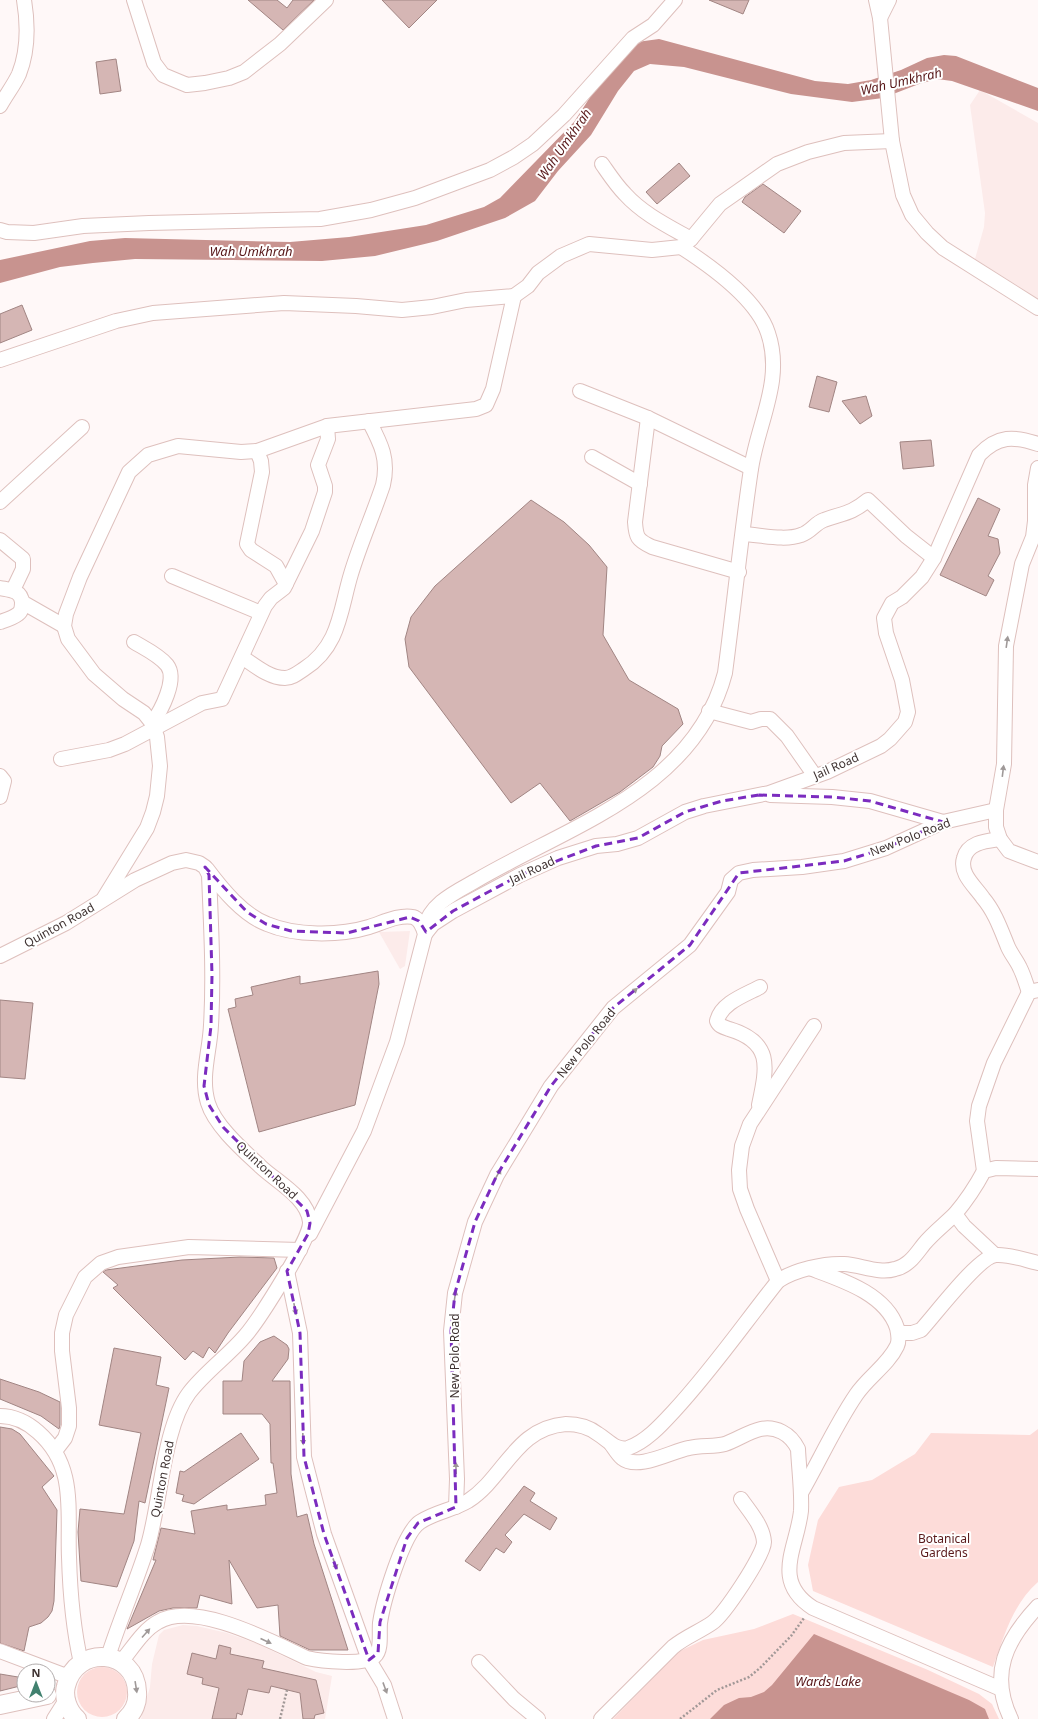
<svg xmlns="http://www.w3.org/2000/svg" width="1038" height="1719" font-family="'Noto Sans',sans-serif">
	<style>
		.built { fill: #fcebea }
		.green { fill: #fddcd9 }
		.water { fill: #c8938f }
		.building { fill: #d5b6b4; stroke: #a18583 }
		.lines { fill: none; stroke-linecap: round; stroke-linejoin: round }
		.minor-casing { stroke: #dec0bd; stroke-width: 16 }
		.major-casing { stroke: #dec0bd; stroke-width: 20 }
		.path { stroke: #a19897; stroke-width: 2.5; stroke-dasharray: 2 2; stroke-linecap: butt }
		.minor { stroke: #fff; stroke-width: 14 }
		.major { stroke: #fff; stroke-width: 18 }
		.oneway { fill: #9f9998 }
		.marked { fill: none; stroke: #7b2cbf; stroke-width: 3; stroke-dasharray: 8 5; stroke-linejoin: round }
		.labels { text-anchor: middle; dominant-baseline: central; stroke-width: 4; stroke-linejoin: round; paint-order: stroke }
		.street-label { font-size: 12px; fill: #3f3332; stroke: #fff }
		.park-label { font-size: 12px; fill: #5a1a1b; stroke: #fff }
		.water-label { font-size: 13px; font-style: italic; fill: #581819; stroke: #fff }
	</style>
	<rect width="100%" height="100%" fill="#fff8f8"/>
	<g class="built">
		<polygon points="980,90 1038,123 1038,299 975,259 984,227 985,213 970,105"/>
		<polygon points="410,931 405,966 400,969 379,932"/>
		<polygon points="183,1625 197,1626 227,1633 258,1644 316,1672 332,1676 325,1719 141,1719 150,1687 152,1664 159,1635 164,1630"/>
	</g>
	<g class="green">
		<path d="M1038,1429v153c-25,22 -34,54 -45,85l-180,-76 -5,-26 10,-45 21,-33 33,-7 43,-26 16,-21 99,2z"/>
		<polygon points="793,1614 928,1670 979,1694 992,1704 999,1719 613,1719 678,1652 703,1640 754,1629"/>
		<circle cx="102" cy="1692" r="25"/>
	</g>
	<g class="water">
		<polygon points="659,39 815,81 848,84 871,80 901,70 927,58 944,55 956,56 1038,88 1038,111 952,81 937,79 919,84 883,98 852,102 791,94 684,67 650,64 634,71 618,91 591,135 558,171 535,201 505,218 437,241 375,256 322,261 135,259 93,263 60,267 0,283 0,260 90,241 125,238 290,242 349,237 426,225 484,207 500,198 574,122 609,68 637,42"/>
		<polygon points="814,1634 969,1700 985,1709 989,1719 710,1719 724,1705 739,1698 751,1697 764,1692 772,1685"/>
	</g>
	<g class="building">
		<polygon points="248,0 277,0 287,8 293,0 314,0 283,30"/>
		<polygon points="382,0 437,0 409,28"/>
		<polygon points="709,0 749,0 743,14"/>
		<polygon points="116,59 121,91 100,94 96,62"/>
		<polygon points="679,163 690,176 657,204 646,192"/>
		<polygon points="763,184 801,211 784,233 742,202 745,197"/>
		<polygon points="22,305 32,330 0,343 0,314"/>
		<polygon points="817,376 837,382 829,412 809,407"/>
		<polygon points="866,396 872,416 860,424 842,401"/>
		<polygon points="931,440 934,466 903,469 900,442"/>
		<polygon points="978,498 1000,509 988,536 998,539 1000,553 988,576 994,580 986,596 940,575"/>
		<polygon points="531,500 564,522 589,545 607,567 603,635 629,680 678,709 683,724 662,746 660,756 653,767 620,792 570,821 540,783 511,803 409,667 405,639 411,617 435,586"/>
		<polygon points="378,971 379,984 355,1105 259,1132 228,1009 236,1007 235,999 253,995 251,987 300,976 300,984"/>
		<polygon points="0,1000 33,1003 25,1079 0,1077"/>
		<polygon points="240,1257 274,1258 277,1268 228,1333 215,1353 209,1347 203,1358 193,1351 185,1360 113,1288 118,1285 103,1272 106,1270 182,1260"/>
		<polygon points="274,1336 287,1345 289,1349 288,1359 272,1381 290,1381 291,1474 297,1517 307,1514 314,1544 348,1650 310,1650 280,1636 278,1605 257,1608 229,1560 232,1604 200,1595 197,1608 173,1608 159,1611 127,1629 156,1560 153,1560 161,1528 195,1534 191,1511 227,1505 227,1510 266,1505 265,1495 277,1493 273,1463 271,1463 270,1424 262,1414 223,1414 223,1381 242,1381 244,1361 260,1342"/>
		<polygon points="114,1348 161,1357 156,1385 169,1388 145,1503 139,1501 134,1541 117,1587 81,1581 78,1532 80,1509 124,1514 141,1433 99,1425"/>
		<polygon points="0,1379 39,1392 60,1402 60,1425 59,1429 41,1416 0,1399"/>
		<polygon points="0,1427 12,1429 20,1434 54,1476 42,1487 57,1510 54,1601 52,1611 48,1617 41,1623 29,1627 24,1651 0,1643"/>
		<polygon points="241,1433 259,1459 194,1504 182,1501 184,1495 176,1493 180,1471 184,1472"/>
		<polygon points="524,1486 535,1493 530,1501 557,1518 550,1530 524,1514 505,1535 512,1542 504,1553 496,1548 480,1571 465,1561"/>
		<polygon points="219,1645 231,1648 230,1654 264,1661 262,1668 316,1680 324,1713 315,1715 314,1719 303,1719 300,1693 271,1686 269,1693 248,1689 242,1715 237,1713 236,1719 212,1719 219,1688 202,1684 203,1678 187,1674 192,1653 216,1659"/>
		<polygon points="0,1674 24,1678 24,1685 0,1691"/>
	</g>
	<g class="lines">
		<defs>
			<g id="minor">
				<polyline points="134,0 154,63 163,75 187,85 205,83 229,78 244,72 280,44 326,0"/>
				<polyline points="876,0 880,18 892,141 903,195 912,215 927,233 943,248 1038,308"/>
				<polyline points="880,18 889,0"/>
				<path d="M0,106c6,-11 14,-21 19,-32 9,-23 9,-50 5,-74"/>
				<path d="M602,164c7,10 14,21 23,30 18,20 43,32 66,45"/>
				<polyline points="0,230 7,232 34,233 83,226 149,223 320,219 371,210 415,198 490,170 514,157 533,144 564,115 633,38 653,25 675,0"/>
				<polyline points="0,360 116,321 153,313 284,303 356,306 402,310 432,307 466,300 514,296 528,286 538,273 561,256 589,244 652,250 681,247 691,239 720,204 777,164 808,152 844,143 892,141"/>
				<polyline points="580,391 648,418 751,468"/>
				<path d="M648,418l-13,104c1,15 2,18 17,25l87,25"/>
				<polyline points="257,451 261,461 262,472 247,544 251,550 276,566 286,584"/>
				<polyline points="592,457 640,484"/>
				<polyline points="1038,468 1035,485 1035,521 1033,537 1022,564 1006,646 1004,764 996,810 996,827 1000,839 1009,851 1038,862"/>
				<polyline points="0,502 82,427"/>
				<path d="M743,534c18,1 42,7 58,1 10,-3 14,-12 23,-15 19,-7 27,-6 44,-20l38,36 28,22"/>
				<polyline points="0,540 23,559 23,569 13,590"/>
				<polyline points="172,576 261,613"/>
				<path d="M0,588c10,2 21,2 22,14 0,5 0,9 -4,12 -5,4 -12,6 -18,8"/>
				<polyline points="22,602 64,626"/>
				<path d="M134,642c10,6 25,13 33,23 11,14 -6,46 -15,58"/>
				<path d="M242,657c12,8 27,21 43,21 7,0 13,-5 19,-9 36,-23 36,-59 47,-95 9,-30 22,-59 32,-89 6,-26 -2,-41 -14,-64"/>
				<polyline points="709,711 751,722 761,719 770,719 787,736 815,776"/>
				<polyline points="61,759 109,750 125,744 202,703 222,699 265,606 271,598 284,588 312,531 325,492 325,486 318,465 328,439 327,426"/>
				<polyline points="0,776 4,781 0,797"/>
				<polyline points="770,795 832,797 870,801 943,822"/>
				<path d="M1000,839c-13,2 -32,3 -36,19 -5,16 11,28 19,40 12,14 18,32 25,49 3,7 9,14 12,21 4,8 6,16 9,24"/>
				<path d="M207,869c15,20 36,46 60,55 28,12 72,12 102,3 13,-4 30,-13 44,-10 7,2 10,10 12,17l-28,108 -33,89 -54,103"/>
				<polyline points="104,898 147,828 153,812 157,796 160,766 157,737 152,723 144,713 123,699 94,674 68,639 64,626 66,614 80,577 129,472 148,455 178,446 241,452 257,451 327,426 476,409 486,405 493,389 514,296"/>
				<path d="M424,929c6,-26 32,-37 53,-49 92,-54 218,-91 248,-207 9,-68 16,-137 26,-204 7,-47 33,-89 17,-136 -11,-34 -59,-68 -87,-86"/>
				<path d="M425,934l8,-10 20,-13 67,-36 38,-17 38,-12 21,-2 21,-6 47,-26 19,-6 65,-13 58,-21 54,-26 9,-7 15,-17 3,-10 -6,-32 -16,-47 -2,-15 8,-15 10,-6 20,-20 12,-19 45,-103c19,-20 35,-19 59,-11"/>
				<path d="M0,956l66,-33 69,-43 37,-17 14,-3 13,3 6,4 4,8c2,50 5,100 2,150 -1,26 -11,52 -3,78 7,23 36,48 53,64 16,15 47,31 49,55 1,17 -52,99 -65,114 -17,20 -40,36 -56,57 -26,35 -28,108 -41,152 -12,38 -28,74 -40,112"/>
				<path d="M759,1105c8,-38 14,-63 -30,-76 -6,-2 -10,-3 -12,-8 4,-18 28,-26 43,-34"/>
				<polyline points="984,1171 977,1121 979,1106 994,1063 1029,992 1038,990"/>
				<polyline points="955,1214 964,1226 995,1255"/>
				<polyline points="287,1271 300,1333 304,1457 324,1534 369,1660 384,1685 395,1719"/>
				<polyline points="778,1281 747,1209 740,1189 739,1170 742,1146 750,1124 814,1026"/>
				<path d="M899,1333h13l9,-3c14,-15 58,-74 75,-75 13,-1 29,5 42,8"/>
				<path d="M0,1416c14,0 28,7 38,16 39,34 29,79 31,125 1,36 4,71 12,106"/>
				<path d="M611,1444c3,4 7,11 11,14 16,13 50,-7 67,-10 12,-3 25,-1 36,-4 20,-7 36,-23 57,-12 8,4 12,9 16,17 1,21 4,42 3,62 -4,37 -30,70 12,97l188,81"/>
				<polyline points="55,1451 65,1438 69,1426 69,1408 62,1351 62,1333 66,1315 85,1277 101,1263 118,1257 189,1247 300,1250"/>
				<path d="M801,1493c19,-33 34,-67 55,-98 12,-18 32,-30 41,-49 3,-6 1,-13 0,-18 -11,-34 -55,-48 -85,-59"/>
				<polyline points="456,1507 457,1479 451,1331 455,1293 475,1222 497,1175 551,1086 613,1008 690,945 728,892 731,880 739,873 753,870 802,867 844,861 886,848 943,822 996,810"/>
				<polyline points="0,1651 69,1677"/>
				<path d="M121,1662c11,-13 22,-32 37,-40 37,-22 114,20 149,36 13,3 58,8 68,-2 7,-6 4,-24 5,-33 3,-21 23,-90 40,-101 15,-10 33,-12 48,-21 37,-24 47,-73 98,-77 11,0 23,3 32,10 10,6 18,17 30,14 18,-6 34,-24 46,-37 38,-41 69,-86 104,-130 16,-11 46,-18 66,-17 17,1 35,10 51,5 14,-3 21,-15 29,-25 9,-11 21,-20 31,-30 11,-13 21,-28 29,-43l12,-3 42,1"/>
				<polyline points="479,1662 514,1699 538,1719"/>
				<polyline points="54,1719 66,1700"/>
				<path d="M601,1719l72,-72c12,-10 26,-15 39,-24 12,-8 52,-68 52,-81 -1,-16 -14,-30 -23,-43"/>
				<path d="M1011,1719c-22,-45 -5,-79 27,-113"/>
			</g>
			<g id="major">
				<polyline points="0,1705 47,1695"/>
				<path d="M77,1719c-9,-8 -14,-22 -11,-33 10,-42 70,-37 71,6 1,10 -3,20 -11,27"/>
			</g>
		</defs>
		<use href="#minor" class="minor-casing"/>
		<use href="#major" class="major-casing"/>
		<g class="path">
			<polyline points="280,1719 287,1690"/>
			<polyline points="680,1719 717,1690 749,1677 760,1668 791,1636 804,1618"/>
		</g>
		<use href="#minor" class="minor"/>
		<use href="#major" class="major"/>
	</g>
	<defs><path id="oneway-solid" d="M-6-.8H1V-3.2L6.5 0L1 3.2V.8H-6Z"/></defs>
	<g class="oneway">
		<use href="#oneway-solid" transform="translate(1007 642) rotate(-82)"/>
		<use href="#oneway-solid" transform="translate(1003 771) rotate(-83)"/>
		<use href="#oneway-solid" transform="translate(633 992) rotate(-40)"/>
		<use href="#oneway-solid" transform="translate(498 1174) rotate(-61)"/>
		<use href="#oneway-solid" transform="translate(455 1296) rotate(-82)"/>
		<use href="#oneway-solid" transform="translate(295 1309) rotate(79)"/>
		<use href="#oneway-solid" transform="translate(303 1439) rotate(88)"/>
		<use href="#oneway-solid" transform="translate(456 1468) rotate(-92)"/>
		<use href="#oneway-solid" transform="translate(335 1564) rotate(70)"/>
		<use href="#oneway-solid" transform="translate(146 1633) rotate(-48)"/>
		<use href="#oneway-solid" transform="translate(266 1641) rotate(24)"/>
		<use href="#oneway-solid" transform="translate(136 1687) rotate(81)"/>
		<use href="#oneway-solid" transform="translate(385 1688) rotate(70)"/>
	</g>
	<path class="marked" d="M759,795l73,2 38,4 73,21 -57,26 -42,13 -105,12 -49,72 -77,63 -62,78 -54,89 -22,47 -20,71 -4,38 5,176 -38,16 -11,15 -27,84 -2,31 -9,7 -45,-126 -20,-77 -4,-124 -13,-62 21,-37 2,-11 -3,-12 -84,-84 -14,-22 -5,-19 7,-60 1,-51 -3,-100 -4,-8 42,45 19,12 25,7 56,2 63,-16 9,4 7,11 27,-21 67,-36 76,-29 42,-8 47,-26 37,-11z"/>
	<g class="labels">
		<g class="street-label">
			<text transform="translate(836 766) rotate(-24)">Jail Road</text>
			<text transform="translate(910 837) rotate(-21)">New Polo Road</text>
			<text transform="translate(532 870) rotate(-25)">Jail Road</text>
			<text transform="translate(59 925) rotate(-29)">Quinton Road</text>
			<text transform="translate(586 1043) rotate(-51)">New Polo Road</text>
			<text transform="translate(267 1170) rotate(43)">Quinton Road</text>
			<text transform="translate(454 1356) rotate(-90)">New Polo Road</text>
			<text transform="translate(162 1479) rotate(-79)">Quinton Road</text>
		</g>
		<g class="park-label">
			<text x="944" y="1538">Botanical<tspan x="944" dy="14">Gardens</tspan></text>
		</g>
		<g class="water-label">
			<text transform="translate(901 81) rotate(-13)">Wah Umkhrah</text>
			<text transform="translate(564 144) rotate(-55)">Wah Umkhrah</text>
			<text x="251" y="251">Wah Umkhrah</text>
			<text x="828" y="1681">Wards Lake</text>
		</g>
	</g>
	<g transform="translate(36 1683)"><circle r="19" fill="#ffffff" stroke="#b2adad"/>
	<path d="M0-3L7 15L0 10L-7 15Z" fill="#41816f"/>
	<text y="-6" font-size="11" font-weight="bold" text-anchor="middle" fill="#3f3332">N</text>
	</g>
</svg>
